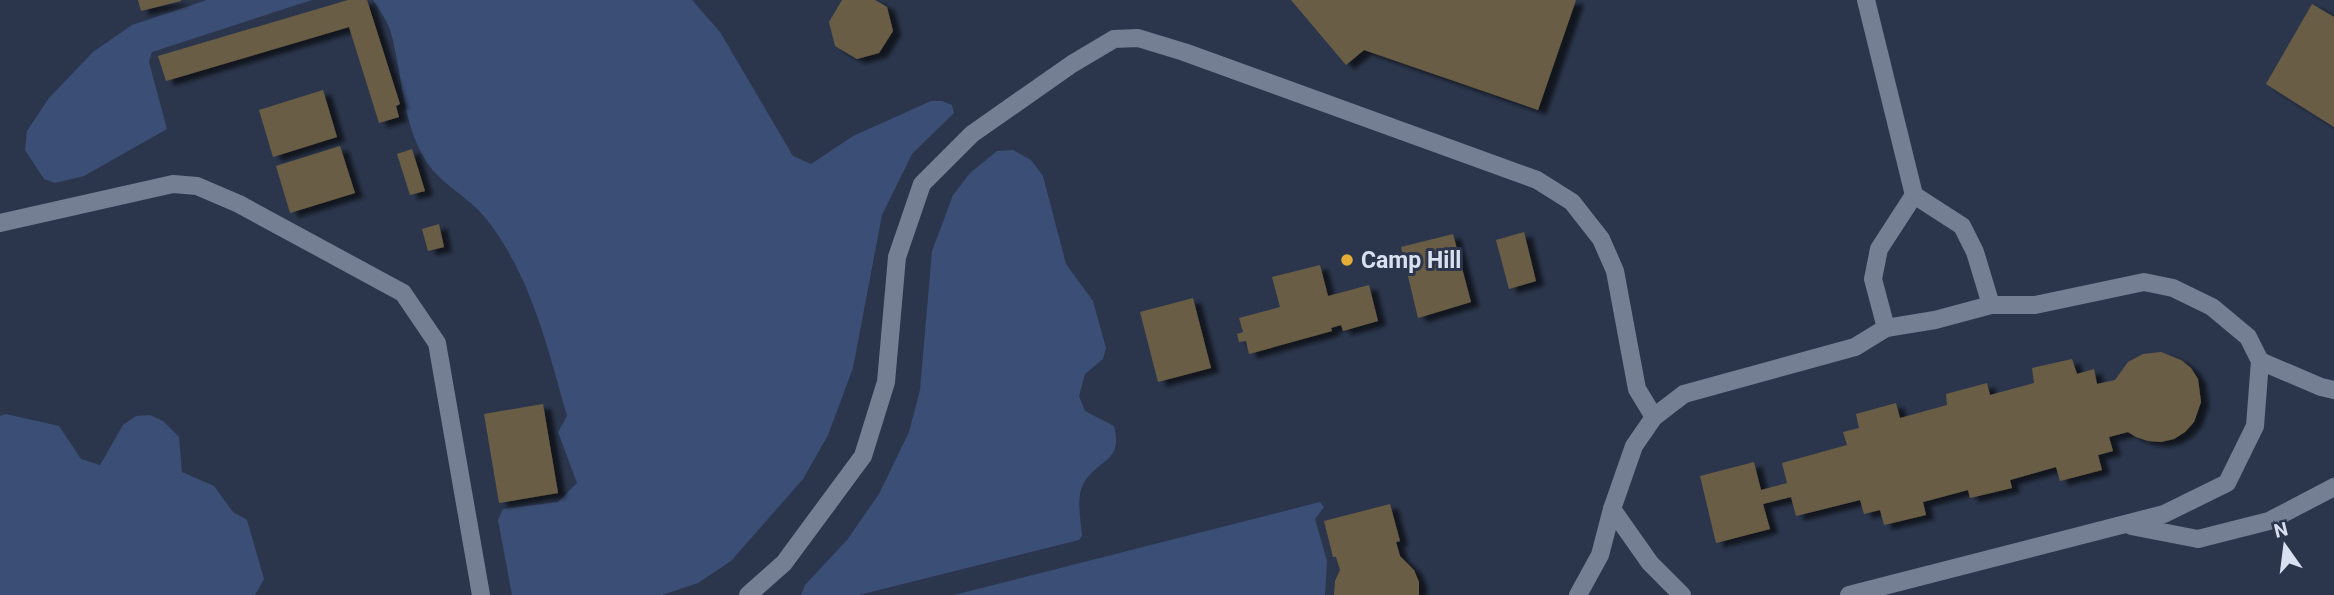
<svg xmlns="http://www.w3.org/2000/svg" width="2334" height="595" font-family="Roboto,sans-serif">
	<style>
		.green { fill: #3b4e75 }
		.building { fill: #6b5d44; filter: url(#shadow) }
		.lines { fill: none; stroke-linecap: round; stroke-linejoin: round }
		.minor { stroke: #757f94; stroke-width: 18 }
		.poi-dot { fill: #e5ad35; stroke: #2b364c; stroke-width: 2.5 }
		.labels { text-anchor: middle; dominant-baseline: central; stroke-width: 6; stroke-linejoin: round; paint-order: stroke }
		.poi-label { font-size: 23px; font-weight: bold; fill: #d9e0ef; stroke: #2b364c; text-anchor: start }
	</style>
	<defs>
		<filter id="shadow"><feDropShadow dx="8" dy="4.5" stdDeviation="2" flood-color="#0009"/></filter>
	</defs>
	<rect width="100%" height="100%" fill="#2b364c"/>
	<g class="green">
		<polygon points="207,0 312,0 152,52 149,62 167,129 84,176 55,183 44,179 25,150 27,131 49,98 93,52 132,25"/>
		<path d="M373,0h319l28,32 73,124 18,8 42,-28 78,-35h11l10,4 2,8 -42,41 -30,61 -29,153 -25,67 -25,44 -72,82 -33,22 -36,12h-150l-14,-75 5,-11 55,-7 19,-19 -19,-51 9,-16c-19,-67 -36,-140 -80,-196 -18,-24 -49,-36 -64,-64 -21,-37 -21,-83 -32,-123 -3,-12 -12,-23 -18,-33z"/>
		<path d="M1013,150l18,10 12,16 23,88 27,37 13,47 -3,11 -18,15 -6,22 6,15 29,15c9,36 -14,32 -29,55 -10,15 -4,38 -3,55l-3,4 -220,55h-58l4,-10 42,-45 32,-46 30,-62 11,-42 12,-139 21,-56 17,-22 27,-22z"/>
		<polygon points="6,414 59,426 81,459 100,465 123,425 136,416 150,415 163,421 179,437 182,472 214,486 233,512 247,520 264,579 255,595 0,595 0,416"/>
		<polygon points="1320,502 1324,507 1315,519 1327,561 1325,595 954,595"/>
	</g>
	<g class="building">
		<polygon points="138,0 181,0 181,1 141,11"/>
		<polygon points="348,0 367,0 400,104 396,106 399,117 379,123 349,27 166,81 158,56"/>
		<polygon points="842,0 875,0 887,7 893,31 879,53 857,59 835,46 829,22"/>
		<polygon points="1291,0 1576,0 1538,110 1364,50 1346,65"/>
		<polygon points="2312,4 2334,17 2334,127 2266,84"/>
		<polygon points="323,90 337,137 273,157 259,110"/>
		<polygon points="340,146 355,193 290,213 276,166"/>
		<polygon points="412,149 425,191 410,195 397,154"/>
		<polygon points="439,224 444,247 428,251 422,229"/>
		<polygon points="1524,232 1536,281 1509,289 1496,240"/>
		<polygon points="1453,234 1471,302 1418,318 1401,247"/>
		<polygon points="1320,265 1328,296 1369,285 1378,321 1343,331 1341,325 1331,328 1332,331 1249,354 1246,341 1239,342 1237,334 1243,332 1239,318 1280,307 1272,277"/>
		<polygon points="1193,298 1211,368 1158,382 1140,312"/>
		<polygon points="2161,352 2181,360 2191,368 2198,379 2201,402 2194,422 2185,432 2174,439 2161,442 2148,441 2136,437 2128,432 2109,437 2113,451 2098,455 2102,470 2060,481 2056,467 2010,480 2012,488 1970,498 1968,490 1923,502 1926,515 1884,525 1880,510 1864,514 1860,500 1796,516 1791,497 1763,504 1770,529 1716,543 1700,476 1754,462 1761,490 1787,483 1782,463 1847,445 1843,432 1859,428 1856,414 1896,403 1900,418 1947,405 1946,394 1987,383 1990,395 2034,383 2032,368 2072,359 2077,374 2094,369 2097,384 2115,380 2128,362 2143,354"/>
		<polygon points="543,404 558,493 499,503 484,414"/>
		<polygon points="1390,504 1400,541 1396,542 1400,556 1414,570 1419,582 1419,595 1334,595 1335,581 1340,570 1336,557 1333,557 1324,521"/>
	</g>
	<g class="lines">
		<g class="minor">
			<polyline points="1866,0 1914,195"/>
			<polygon points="1914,195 1962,226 1975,252 1991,305 1935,320 1886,328 1873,279 1879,249"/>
			<polyline points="0,223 173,184 197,186 239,204 403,293 437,343 481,595"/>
			<polyline points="2260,361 2321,387 2334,390"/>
			<polyline points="2131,526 2198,539 2269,521 2334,487"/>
			<polyline points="748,595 784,563 863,456 886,382 897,257 922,184 972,134 1072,64 1114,39 1138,38 1184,52 1537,180 1572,202 1601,239 1615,271 1637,389 1654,417"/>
			<polyline points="1578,595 1600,555 1612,509"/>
			<polyline points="1682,595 1650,563 1612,509 1634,446 1654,417 1684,394 1855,347 1886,328"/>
			<polyline points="1849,595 2164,514 2227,483 2255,426 2260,361 2248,337 2212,307 2173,288 2144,282 2035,305 1991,305"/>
		</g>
	</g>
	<circle class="poi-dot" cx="1347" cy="260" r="7"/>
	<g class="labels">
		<g class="poi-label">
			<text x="1361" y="260">Camp Hill</text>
		</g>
	</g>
	<g transform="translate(2285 546) rotate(346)" stroke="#2b364c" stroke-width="5" paint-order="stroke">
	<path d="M0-5L12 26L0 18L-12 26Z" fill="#d9e0ef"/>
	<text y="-10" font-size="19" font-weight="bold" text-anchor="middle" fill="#d9e0ef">N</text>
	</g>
</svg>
